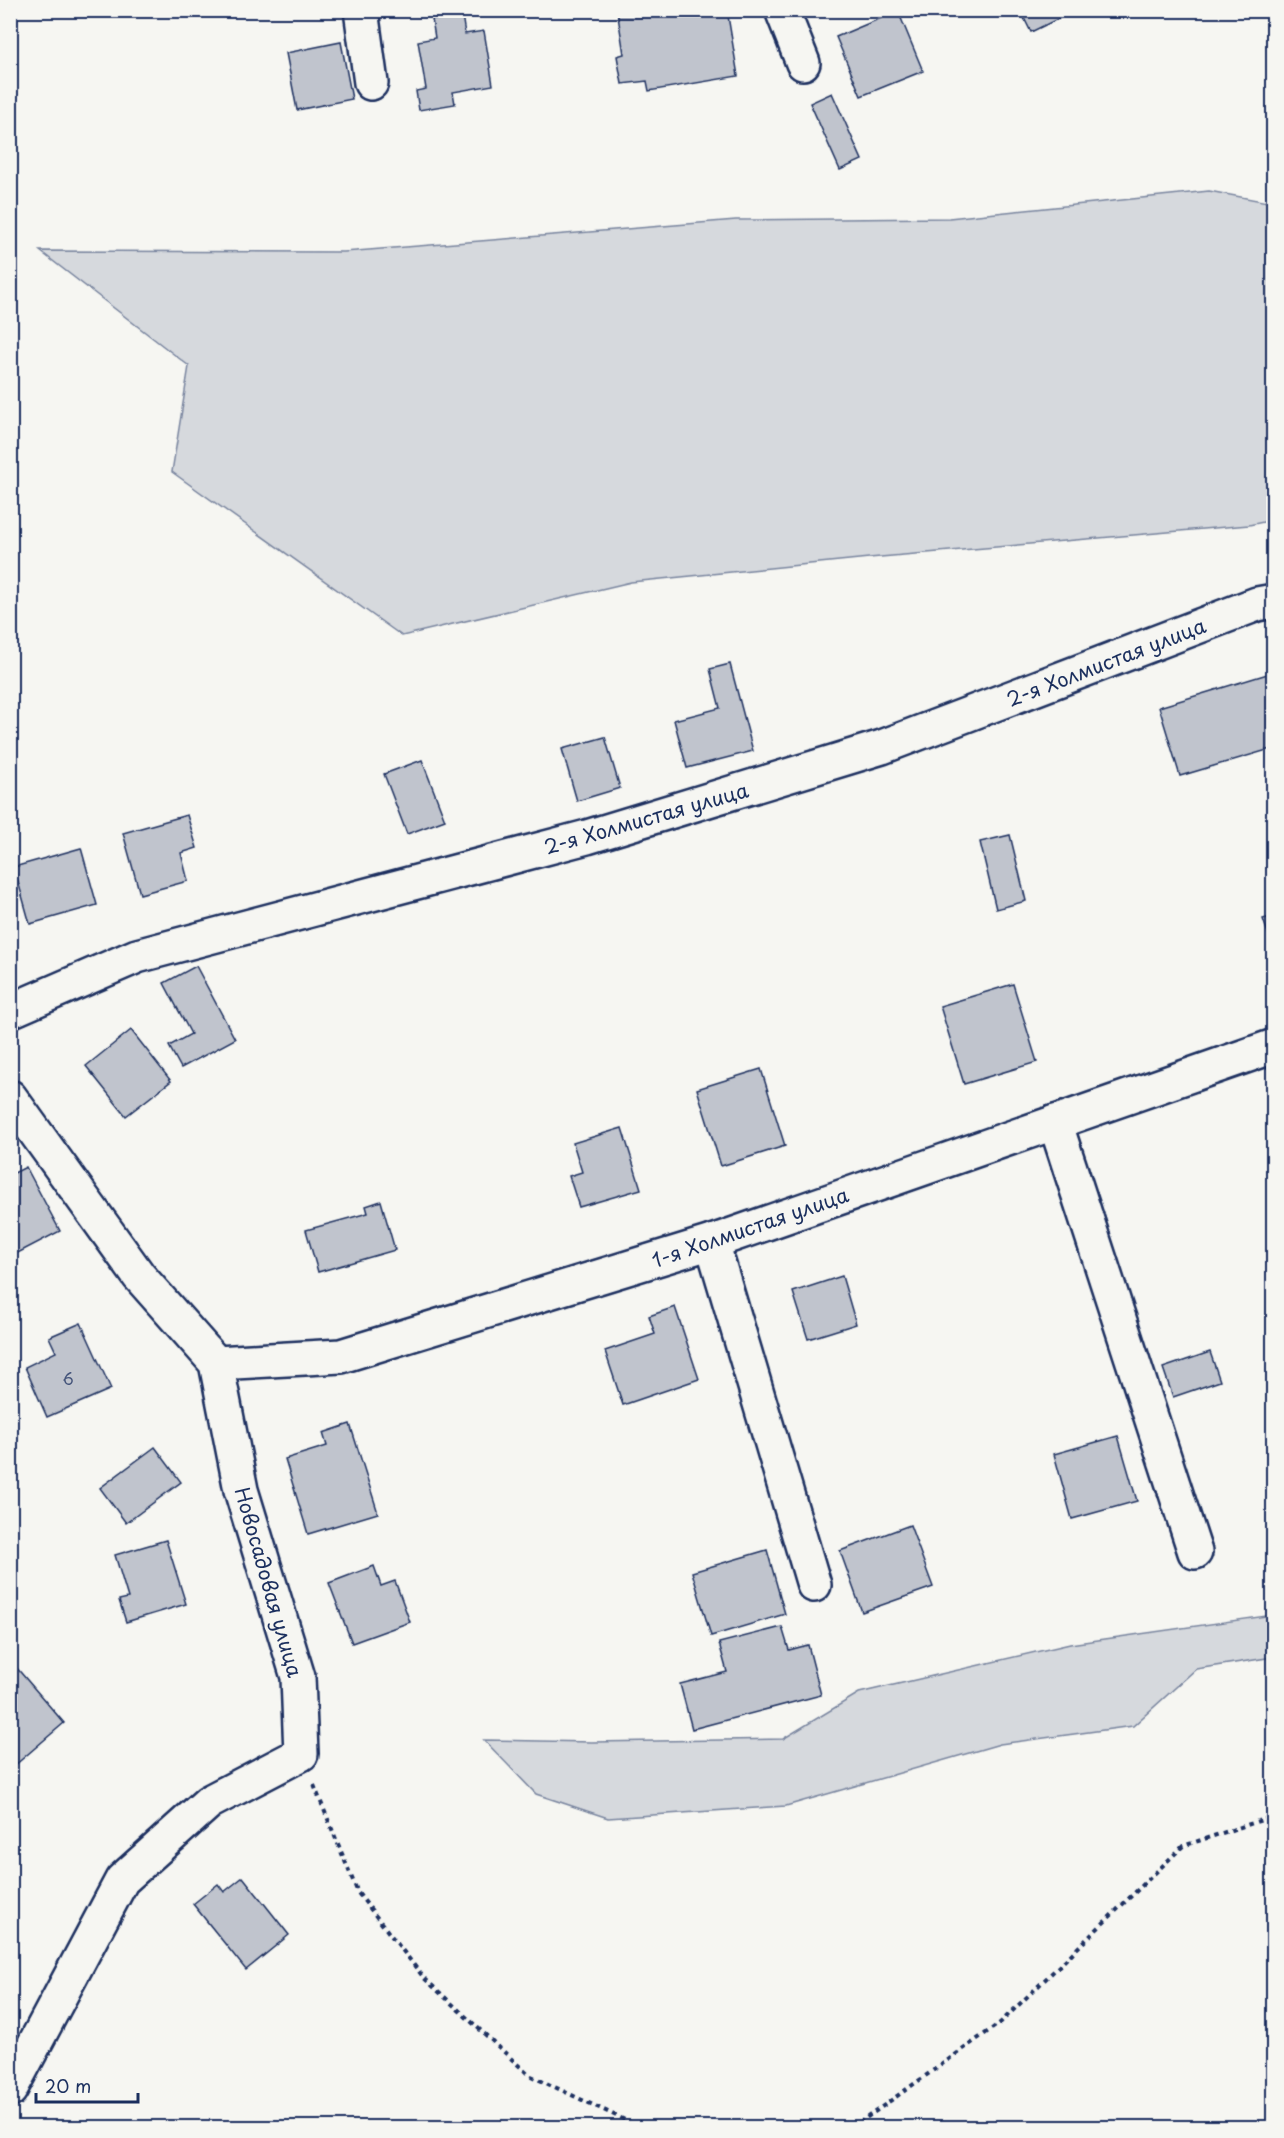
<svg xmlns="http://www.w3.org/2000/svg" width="1284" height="2138" font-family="'Playpen Sans',sans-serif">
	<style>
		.green { fill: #d6d9dd; stroke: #78849e; stroke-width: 1.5 }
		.building { fill: #c0c4cd; stroke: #1b2f5e; stroke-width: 1.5 }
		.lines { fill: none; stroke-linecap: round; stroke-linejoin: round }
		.minor-casing { stroke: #1b2f5e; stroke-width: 38 }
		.path { stroke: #1b2f5e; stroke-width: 4; stroke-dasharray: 4.5 4.5; stroke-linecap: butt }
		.minor { stroke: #f6f6f2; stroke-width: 33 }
		.labels { text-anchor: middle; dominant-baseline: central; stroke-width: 6; stroke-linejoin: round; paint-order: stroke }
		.number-label { font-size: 16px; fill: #44547a }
		.street-label { font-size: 20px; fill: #1b2f5e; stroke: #f6f6f2 }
	</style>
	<rect width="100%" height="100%" fill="#f6f6f2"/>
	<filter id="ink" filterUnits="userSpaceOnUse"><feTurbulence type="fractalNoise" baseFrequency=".0167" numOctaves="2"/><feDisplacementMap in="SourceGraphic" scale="12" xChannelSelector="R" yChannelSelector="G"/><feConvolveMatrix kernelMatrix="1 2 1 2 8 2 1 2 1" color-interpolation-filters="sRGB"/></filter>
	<g filter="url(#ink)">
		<g class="green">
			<polygon points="1209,191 1273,203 1273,520 1249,525 869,558 631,582 402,636 172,472 189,366 40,251 344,252 736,220 949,218"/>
			<polygon points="1273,1615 1273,1657 1196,1669 1133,1726 1000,1744 786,1806 608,1818 536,1794 484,1740 592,1742 783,1739 859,1693 1070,1644"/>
		</g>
		<g class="building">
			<polygon points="617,10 727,10 738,76 649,91 647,81 622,84 617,56 624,54"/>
			<polygon points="1020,10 1074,10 1074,11 1031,32"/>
			<polygon points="898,11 923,71 861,96 836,37"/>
			<polygon points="462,15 465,34 484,31 493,85 453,92 455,104 419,110 416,91 426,89 418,41 435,38 432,19"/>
			<polygon points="341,42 352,99 297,110 286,53"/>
			<polygon points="832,93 862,160 840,170 810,103"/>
			<polygon points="730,664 753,751 687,768 674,720 720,708 710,669"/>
			<polygon points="1274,672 1274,748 1180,776 1159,707"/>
			<polygon points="605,737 620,788 577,801 562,749"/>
			<polygon points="422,760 445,820 407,834 384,774"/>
			<polygon points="187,815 197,848 181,853 188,881 140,894 123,833"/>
			<polygon points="1010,835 1026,901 996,909 980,842"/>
			<polygon points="81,848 97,905 30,924 14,867"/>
			<polygon points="1274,916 1274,951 1263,919"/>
			<polygon points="196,966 235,1039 181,1068 169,1046 191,1034 164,983"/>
			<polygon points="1013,984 1037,1062 964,1084 940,1006"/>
			<polygon points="131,1030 171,1081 126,1116 86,1066"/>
			<polygon points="761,1069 785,1146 721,1166 697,1089"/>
			<polygon points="622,1128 641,1189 579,1207 569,1176 582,1172 573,1143"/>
			<polygon points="26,1167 60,1231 10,1257 10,1175"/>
			<polygon points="381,1201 395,1250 318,1272 306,1230 368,1213 366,1206"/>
			<polygon points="842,1276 856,1324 808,1339 793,1292"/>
			<polygon points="675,1307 699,1379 623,1405 605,1351 655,1334 649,1316"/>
			<polygon points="81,1323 111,1389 47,1417 25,1367 56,1352 49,1337"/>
			<polygon points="1210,1352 1220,1381 1173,1397 1163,1368"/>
			<polygon points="350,1424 378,1513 308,1534 285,1459 327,1446 323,1433"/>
			<polygon points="1118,1436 1137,1501 1072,1519 1054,1454"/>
			<polygon points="155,1447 181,1482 126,1523 100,1488"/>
			<polygon points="910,1525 933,1587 862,1612 840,1551"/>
			<polygon points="166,1540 186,1604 126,1622 119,1600 128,1598 115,1555"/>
			<polygon points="767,1550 785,1614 711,1636 692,1572"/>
			<polygon points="374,1566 381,1586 395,1581 410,1622 352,1643 329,1583"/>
			<polygon points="782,1627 789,1650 808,1645 821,1695 692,1729 680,1684 727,1672 719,1643"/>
			<polygon points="15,1666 64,1723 14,1766 10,1762 10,1670"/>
			<polygon points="243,1877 289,1935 246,1970 193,1904 218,1884 224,1892"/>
		</g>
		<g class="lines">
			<defs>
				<g id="minor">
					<polyline points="361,10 371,83"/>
					<polyline points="782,10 803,63"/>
					<polyline points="10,1011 137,956 587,837 882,747 1257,604 1274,601"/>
					<polyline points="10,1097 139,1276 216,1363 241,1490 298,1677 301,1754 209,1802 122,1880 10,2090"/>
					<polyline points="1055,1122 1195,1552"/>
					<polyline points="712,1242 814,1585"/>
					<polyline points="216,1363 341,1356 712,1242 1274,1046"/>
				</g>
			</defs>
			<use href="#minor" class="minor-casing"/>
			<g class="path">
				<polyline points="314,1785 358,1893 424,1978 529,2075 642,2128"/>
				<polyline points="852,2128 1000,2023 1183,1846 1274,1816"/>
			</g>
			<use href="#minor" class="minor"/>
		</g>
	</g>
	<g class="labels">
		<g class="number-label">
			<text x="68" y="1378">6</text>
		</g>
		<g class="street-label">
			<text transform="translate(1106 662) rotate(-21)">2-я Холмистая улица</text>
			<text transform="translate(646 818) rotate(-16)">2-я Холмистая улица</text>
			<text transform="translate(750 1227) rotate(-19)">1-я Холмистая улица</text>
			<text transform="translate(269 1582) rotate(74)">Новосадовая улица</text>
		</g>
	</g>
	<rect width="1284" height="2138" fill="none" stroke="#f6f6f2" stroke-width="36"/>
	<rect x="18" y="18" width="1248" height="2102" fill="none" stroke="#1b2f5e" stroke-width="2" filter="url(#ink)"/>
	<path d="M36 2093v9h102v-9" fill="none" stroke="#1b2f5e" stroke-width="3"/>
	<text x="45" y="2093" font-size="18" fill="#1b2f5e" stroke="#f6f6f2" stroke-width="4.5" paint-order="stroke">20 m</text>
</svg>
